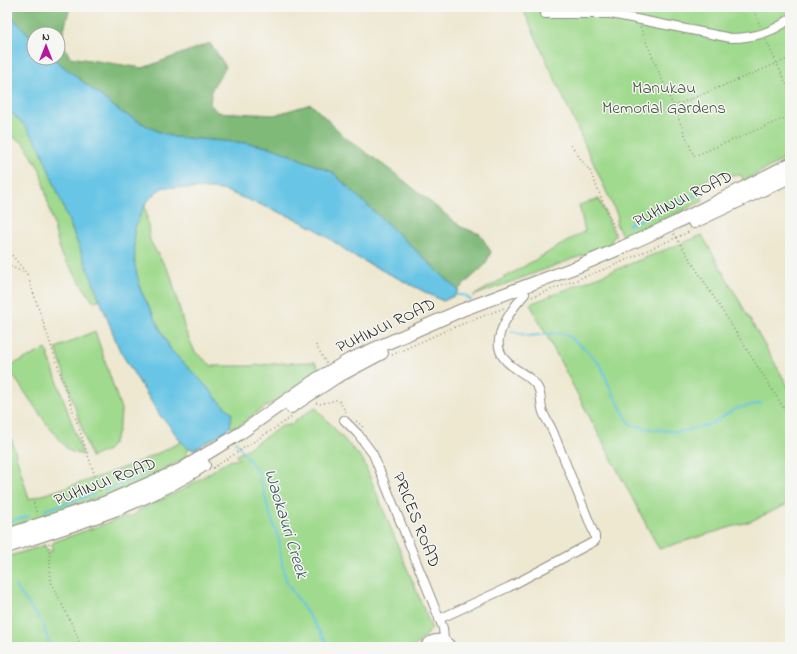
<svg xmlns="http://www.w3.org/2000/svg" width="797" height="654" font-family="'Indie Flower',sans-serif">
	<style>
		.green { fill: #a0da8e; stroke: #66825c }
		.forest { fill: #80ba79; stroke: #567252 }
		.water { fill: #67c5e5; stroke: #497888 }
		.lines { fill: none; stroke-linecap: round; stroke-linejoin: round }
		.stream { stroke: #67c5e5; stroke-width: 2 }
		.minor-casing { stroke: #8c8a7e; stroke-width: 10 }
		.highway-casing { stroke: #8c8a7e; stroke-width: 14 }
		.path { stroke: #8c8a7e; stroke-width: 1.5; stroke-dasharray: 1 3; stroke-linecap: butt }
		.minor { stroke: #fff; stroke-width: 8 }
		.highway { stroke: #fff; stroke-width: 12 }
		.labels { text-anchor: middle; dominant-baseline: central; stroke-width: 3; stroke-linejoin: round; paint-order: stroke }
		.park-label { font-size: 17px; fill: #485744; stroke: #f6f6f2 }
		.street-label { font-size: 17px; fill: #2b2b2b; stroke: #f6f6f2 }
		.water-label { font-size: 18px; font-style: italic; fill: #3d5963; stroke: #f6f6f2 }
	</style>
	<rect width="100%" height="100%" fill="#f6f6f2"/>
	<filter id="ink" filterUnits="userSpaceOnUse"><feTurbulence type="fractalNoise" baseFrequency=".025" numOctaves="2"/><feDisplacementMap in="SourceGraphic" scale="8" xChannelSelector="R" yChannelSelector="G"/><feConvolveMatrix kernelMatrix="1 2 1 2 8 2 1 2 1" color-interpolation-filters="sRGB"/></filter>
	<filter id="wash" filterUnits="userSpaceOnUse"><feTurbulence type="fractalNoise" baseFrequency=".012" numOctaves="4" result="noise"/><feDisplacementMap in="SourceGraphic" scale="16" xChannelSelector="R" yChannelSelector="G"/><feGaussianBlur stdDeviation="0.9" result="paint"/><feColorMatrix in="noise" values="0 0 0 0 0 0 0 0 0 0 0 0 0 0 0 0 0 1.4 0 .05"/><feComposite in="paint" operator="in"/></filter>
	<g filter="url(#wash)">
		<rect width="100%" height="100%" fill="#eee8d1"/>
		<g class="green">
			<path d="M522,7h268v149l-48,26 1,-3 -2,-4c-15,0 -33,-1 -43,12l5,14 -76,36h-4l-7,-13 2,-7z"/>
			<path d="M7,12l27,28v18h19l68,54 53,25 284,153 -2,5 -13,6 -89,-45 -38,-27 -22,-11 -68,-27 -11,-2 -51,-2 -5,3 -14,14 5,37 21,35 14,54 10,22 17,14h37l35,-3 31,-1 5,8 -7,7 -63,40 -12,10h-8l-5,5 -31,18 -6,-2 -1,7 -6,5 -51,28 -58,18 -65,23v-97l3,3 19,64c52,-16 104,-32 152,-57l-11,-17 -9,-8 -41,-66 -20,-52 -7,3 -22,-34 -10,-13 -21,-85 -16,-27 -17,-9z"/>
			<polygon points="599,199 615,235 608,246 473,296 585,231 579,205"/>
			<polygon points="702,235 790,390 790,503 751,521 659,549 530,304"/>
			<path d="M95,331l26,78c0,12 -4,35 -15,42 -5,2 -10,4 -15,6l-35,-109z"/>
			<polygon points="46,349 83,455 69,451 49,427 7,367"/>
			<path d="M315,407l48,53 69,169 -18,18h-407v-90l38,-12 2,7 5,-1v-7l2,-2 70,-25c6,1 12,-2 15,-7l47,-22 42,-27 11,-2 -3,-3 46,-30 8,-1z"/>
		</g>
		<polygon class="forest" points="7,7 70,7 63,33 63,45 70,57 143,68 210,43 226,67 212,88 210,104 217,112 274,115 311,104 345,137 397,175 461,227 480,234 491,252 485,265 458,290 332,172 273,148 247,143 174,137 157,131 121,112 53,58 58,58 58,34 34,34 34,40 7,12"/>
		<path class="water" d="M7,12l27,28v18h19l68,54 36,19 17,6 73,6 26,5 59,24 126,118 -2,5 -13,6 -89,-45 -38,-27 -22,-11 -68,-27 -11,-2 -51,-2 -5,3 -14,14 -11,26 1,36 6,25 30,59 40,41 6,8 15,14 -2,14 -3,3 -33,20c-12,-3 -16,-14 -24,-23 -2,-4 -6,-7 -9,-10l-41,-66 -80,-203 -15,-22 -18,-17z"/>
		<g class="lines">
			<g class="stream">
				<polyline points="628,225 704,191"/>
				<polyline points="456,295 464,295 471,300"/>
				<polyline points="512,331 529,336 555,333 567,335 585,349 601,366 611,390 630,424 651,429 680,432 711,424 735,409 761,403"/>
				<polyline points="227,430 230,434"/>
				<polyline points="235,441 258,472 270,514 279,540 282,564 287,583 330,647"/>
				<polyline points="105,490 148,472"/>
				<polyline points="45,510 94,494"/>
				<polyline points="7,522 29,516"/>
				<polyline points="15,586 43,624 50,647"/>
			</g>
		</g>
	</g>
	<g filter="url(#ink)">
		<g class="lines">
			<defs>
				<g id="minor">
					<path d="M545,14h66l120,24c22,0 41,-5 59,-19"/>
					<polyline points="344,420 358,434 373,454 443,628 444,639"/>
					<path d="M439,619l70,-32 86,-46v-5c-14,-34 -27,-68 -41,-102 -3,-8 -8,-14 -11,-22 -3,-8 -1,-17 -5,-24 -9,-17 -35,-19 -39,-41 -3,-17 15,-41 26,-53"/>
					<path d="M424,647c7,-11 21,-11 28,0"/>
				</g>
				<g id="highway">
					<polyline points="694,222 790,177"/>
					<polyline points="291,407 335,378 382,353"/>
					<polyline points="7,535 104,503 180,470 239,434 317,379 349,360 462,310 579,266 623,247 675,223 790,164"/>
					<path d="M7,547c67,-23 138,-42 197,-82"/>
				</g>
			</defs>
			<use href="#minor" class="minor-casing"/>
			<use href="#highway" class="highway-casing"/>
			<g class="path">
				<polyline points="752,7 760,26"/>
				<polyline points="640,27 694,156 790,116"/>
				<polyline points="766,40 790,92"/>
				<polyline points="674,106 790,58"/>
				<polyline points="571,145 582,161 590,171 619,239"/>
				<polyline points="674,234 790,418"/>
				<polyline points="7,249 27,274 101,494"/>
				<polyline points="7,265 25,273"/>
				<polyline points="532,297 610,267 691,231"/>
				<polyline points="316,345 326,363"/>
				<polyline points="392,355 447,330 504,308"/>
				<polyline points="316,403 321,404 336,400 339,401 346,412"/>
				<polyline points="356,421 364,428"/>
				<polyline points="213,468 292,417"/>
				<polyline points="34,503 37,515"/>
				<polyline points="49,543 51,582 76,633 81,647"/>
			</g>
			<use href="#minor" class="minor"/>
			<use href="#highway" class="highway"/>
		</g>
	</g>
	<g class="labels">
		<g class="park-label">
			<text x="664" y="88">Manukau<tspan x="664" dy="20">Memorial Gardens</tspan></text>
		</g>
		<g class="street-label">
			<text transform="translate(683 199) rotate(-26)">PUHINUI ROAD</text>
			<text transform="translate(386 326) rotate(-25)">PUHINUI ROAD</text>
			<text transform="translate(105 482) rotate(-21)">PUHINUI ROAD</text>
			<text transform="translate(416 520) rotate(68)">PRICES ROAD</text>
		</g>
		<g class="water-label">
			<text transform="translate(285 524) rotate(73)">Waokauri Creek</text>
		</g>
	</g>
	<rect width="797" height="654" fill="none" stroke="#f6f6f2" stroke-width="24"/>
	<g transform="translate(46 46)"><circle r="19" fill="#f6f6f2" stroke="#a5a5a2"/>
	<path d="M0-3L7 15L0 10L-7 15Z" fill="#b5179e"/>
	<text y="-6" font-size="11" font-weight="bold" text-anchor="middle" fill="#2b2b2b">N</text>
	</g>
</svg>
